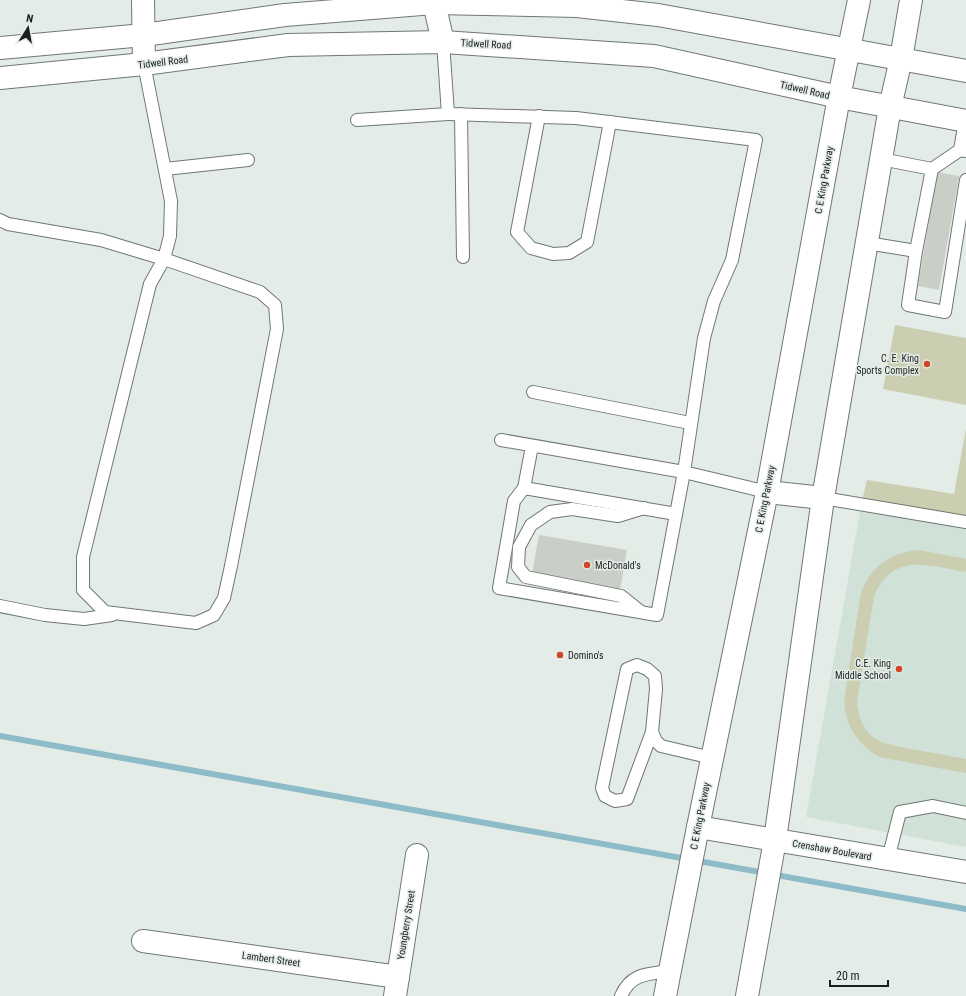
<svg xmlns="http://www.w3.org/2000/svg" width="966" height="996" font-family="'Roboto Condensed',sans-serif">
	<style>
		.built { fill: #d0e1d8 }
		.green { fill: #cbceb1 }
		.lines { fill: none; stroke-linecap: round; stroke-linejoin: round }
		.stream { stroke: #8dbcc8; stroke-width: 6 }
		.building { fill: #c9cec7 }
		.lane-casing { stroke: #707773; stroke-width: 14 }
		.street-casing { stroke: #707773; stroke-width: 24 }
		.secondary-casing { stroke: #707773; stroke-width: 24 }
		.lane { stroke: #fff; stroke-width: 12 }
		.street { stroke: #fff; stroke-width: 22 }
		.secondary { stroke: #fff; stroke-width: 22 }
		.poi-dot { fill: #d04627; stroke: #e3ece7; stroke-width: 1.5 }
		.labels { text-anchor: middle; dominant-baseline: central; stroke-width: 3; stroke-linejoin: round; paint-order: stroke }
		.street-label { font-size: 10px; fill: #1b1e1d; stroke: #e3ece7 }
		.poi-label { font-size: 10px; fill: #1b1e1d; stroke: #e3ece7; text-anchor: end }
	</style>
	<rect width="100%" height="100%" fill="#e3ece7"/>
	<polygon class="built" points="862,501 966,520 966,847 806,817"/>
	<g class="green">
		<polygon points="895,325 966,338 966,405 883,389"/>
		<polygon points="966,429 966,520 862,501 867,480 954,494"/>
		<path d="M919,550l47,9v13c-38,-7 -73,-20 -92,24l-17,106c4,40 26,42 60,48 16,3 33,6 49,9v14l-87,-16c-22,-14 -33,-30 -35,-56l17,-109c13,-28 28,-39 58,-42z"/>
	</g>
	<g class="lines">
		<polyline class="stream" points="0,736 966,909"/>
	</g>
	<g class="building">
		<polygon points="937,172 959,176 939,290 918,286"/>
		<polygon points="539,535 627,550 620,589 532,574"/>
	</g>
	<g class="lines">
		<defs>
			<g id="lane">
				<polyline points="443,42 448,114 576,118 756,140 732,260 714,301 704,338 684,472 767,492"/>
				<polyline points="461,114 463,257"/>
				<polyline points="539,116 517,232 531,248 553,254 569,253 587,242 610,122"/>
				<polyline points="357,120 448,114"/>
				<polyline points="965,121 960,150 966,151"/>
				<polyline points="165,169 248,160"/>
				<polyline points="932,169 960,150"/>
				<polyline points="0,220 8,224 101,240 164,259 260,292 275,305 277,329 231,566 224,598 214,615 196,623 105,612 83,590 83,557 150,284 164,259 170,236 171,201 144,64"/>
				<polyline points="867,243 916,251 932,169 881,159"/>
				<polyline points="916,251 908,305 945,312 966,180"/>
				<polyline points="533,392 690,423"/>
				<polyline points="501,440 684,472 657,615 499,588 514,501 524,488 532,446"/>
				<polyline points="524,488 676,514"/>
				<polyline points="823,498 966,522"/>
				<polyline points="0,606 45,615 84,619 112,615"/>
				<polyline points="641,612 621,596 526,577 518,567 519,547 531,525 550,512 572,509 618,516 644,508"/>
				<polyline points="652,732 627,799 615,801 605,796 602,788 627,669 637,665 647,669 655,676 656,689 652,732 656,741 661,746 712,758"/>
				<polyline points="888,859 900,812 933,806 966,813"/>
				<path d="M621,996c10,-23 27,-22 49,-25"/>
			</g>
			<g id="street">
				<polyline points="143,0 144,64"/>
				<polyline points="698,827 966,872"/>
				<polyline points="143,941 398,977"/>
				<polyline points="395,996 417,855"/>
			</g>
			<g id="secondary">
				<polyline points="434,3 443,42"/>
				<polyline points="0,48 144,35 285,15 434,3 577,6 658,15 966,71"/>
				<polyline points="0,78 144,64 288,45 443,42 654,56 839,97 966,121"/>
				<polyline points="767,492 823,498"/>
				<polyline points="665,996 698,827 767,492 839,97 859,0"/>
				<polyline points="747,996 775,840 823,498 890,107 901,59 911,0"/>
			</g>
		</defs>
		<use href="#lane" class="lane-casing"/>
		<use href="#street" class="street-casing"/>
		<use href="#secondary" class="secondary-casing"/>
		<use href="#lane" class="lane"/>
		<use href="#street" class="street"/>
		<use href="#secondary" class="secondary"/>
	</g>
	<g class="poi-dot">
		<circle cx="927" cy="364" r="4"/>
		<circle cx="587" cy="565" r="4"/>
		<circle cx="560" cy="655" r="4"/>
		<circle cx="899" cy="669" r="4"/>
	</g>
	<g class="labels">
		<g class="street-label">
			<text transform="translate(486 44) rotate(3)">Tidwell Road</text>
			<text transform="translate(163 62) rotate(-7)">Tidwell Road</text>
			<text transform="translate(805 90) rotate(13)">Tidwell Road</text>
			<text transform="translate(824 180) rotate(-80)">C E King Parkway</text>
			<text transform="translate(765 499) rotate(-79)">C E King Parkway</text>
			<text transform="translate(700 816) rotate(-79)">C E King Parkway</text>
			<text transform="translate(832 850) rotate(10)">Crenshaw Boulevard</text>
			<text transform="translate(406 925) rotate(-81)">Youngberry Street</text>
			<text transform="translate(271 959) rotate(8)">Lambert Street</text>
		</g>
		<g class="poi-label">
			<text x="919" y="358">C. E. King<tspan x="919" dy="12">Sports Complex</tspan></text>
			<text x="595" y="565" text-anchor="start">McDonald's</text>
			<text x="568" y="655" text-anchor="start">Domino's</text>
			<text x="891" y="663">C.E. King<tspan x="891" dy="12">Middle School</tspan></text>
		</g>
	</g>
	<g transform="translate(28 28) rotate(11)" stroke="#e3ece7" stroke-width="3" paint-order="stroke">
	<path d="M0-3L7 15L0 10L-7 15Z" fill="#1b1e1d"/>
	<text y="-6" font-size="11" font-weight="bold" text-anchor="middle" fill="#1b1e1d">N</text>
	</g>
	<path d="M830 980v6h58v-6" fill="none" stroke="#1b1e1d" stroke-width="2"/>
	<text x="836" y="980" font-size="12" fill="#1b1e1d" stroke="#e3ece7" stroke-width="3" paint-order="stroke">20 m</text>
</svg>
